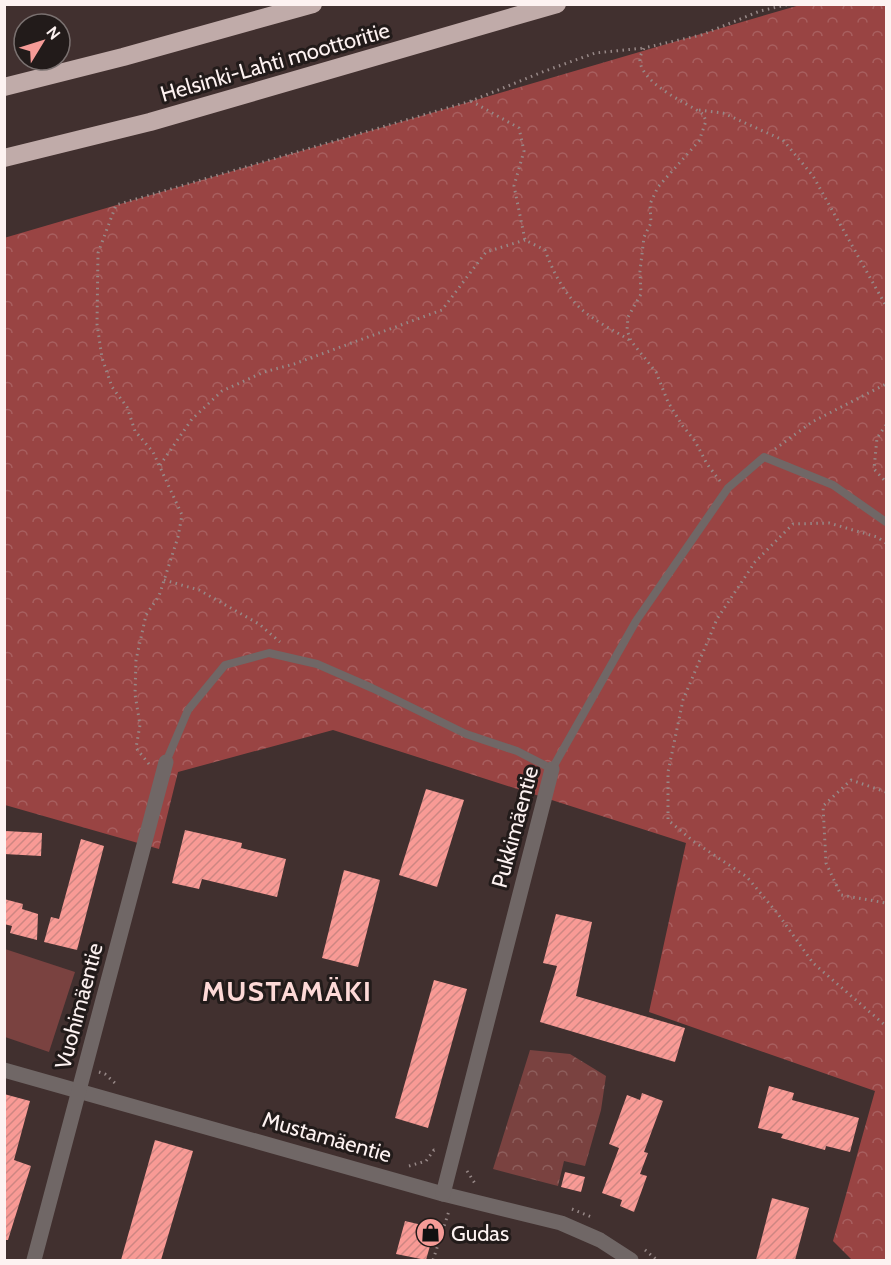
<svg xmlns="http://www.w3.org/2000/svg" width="891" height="1265" font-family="Cabin,sans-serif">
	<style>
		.green { fill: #7a4240 }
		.forest { fill: url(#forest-crowns) }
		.park { fill: url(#park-crowns) }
		.building { fill: url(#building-hatch) }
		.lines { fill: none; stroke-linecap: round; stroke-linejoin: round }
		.path { stroke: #978887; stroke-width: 3; stroke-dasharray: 1.5 4.5; stroke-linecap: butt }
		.service { stroke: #706766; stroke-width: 8 }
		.minor { stroke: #706766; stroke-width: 15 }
		.motorway { stroke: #c0aba9; stroke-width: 18 }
		.labels { text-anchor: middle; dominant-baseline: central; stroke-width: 6; stroke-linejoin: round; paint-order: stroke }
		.street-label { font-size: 22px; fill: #fdf2f1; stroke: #221b1a }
		.poi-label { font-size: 22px; fill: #fdf2f1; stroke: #221b1a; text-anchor: start }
		.district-label { font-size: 28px; font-weight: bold; letter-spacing: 1.5px; fill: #fdd9d7; stroke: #221b1a }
	</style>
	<defs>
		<pattern id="forest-crowns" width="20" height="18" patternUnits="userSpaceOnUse" patternTransform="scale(1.5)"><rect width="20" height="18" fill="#994443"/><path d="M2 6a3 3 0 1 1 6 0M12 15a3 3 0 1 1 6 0" fill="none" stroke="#a85f5f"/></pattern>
		<pattern id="park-crowns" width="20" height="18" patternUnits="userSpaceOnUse" patternTransform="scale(1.5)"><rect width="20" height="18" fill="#7a4240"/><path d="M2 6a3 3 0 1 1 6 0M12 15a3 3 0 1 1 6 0" fill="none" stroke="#8e5e5c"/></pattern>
		<pattern id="building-hatch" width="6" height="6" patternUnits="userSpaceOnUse" patternTransform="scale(1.5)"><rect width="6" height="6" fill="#f89a95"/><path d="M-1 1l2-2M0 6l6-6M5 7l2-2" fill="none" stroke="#cd8682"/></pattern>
	</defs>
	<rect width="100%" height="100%" fill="#41302f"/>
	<polygon class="green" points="5,949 75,972 49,1052 5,1037"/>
	<polygon class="forest" points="800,5 886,5 886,1260 852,1260 833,1241 875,1091 649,1012 686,843 333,730 178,772 159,849 5,805 4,238"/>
	<polygon class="park" points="530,1050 570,1054 606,1076 601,1110 585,1166 564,1161 558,1186 493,1169"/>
	<g class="building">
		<polygon points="426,789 464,800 437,887 399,875"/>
		<polygon points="185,830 242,843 241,848 286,859 277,897 202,879 199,889 172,883"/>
		<polygon points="6,831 42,833 41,856 4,854"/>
		<polygon points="81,839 104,846 77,950 44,942 51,917 59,919"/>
		<polygon points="344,870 380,880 358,967 322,958"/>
		<polygon points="4,899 23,904 22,909 38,914 37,940 10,933 12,926 4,924"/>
		<polygon points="556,914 592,922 576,996 685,1028 675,1062 540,1022 557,966 543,963"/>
		<polygon points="434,980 467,989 428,1128 395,1118"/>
		<polygon points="769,1086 794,1093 792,1100 859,1118 850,1152 826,1146 825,1150 781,1138 783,1134 758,1128"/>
		<polygon points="642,1093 663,1101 644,1152 648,1153 640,1174 647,1176 634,1212 620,1206 622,1200 602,1193 619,1148 609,1144 627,1095 640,1100"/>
		<polygon points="4,1094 30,1101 14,1160 31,1166 8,1240 4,1240"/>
		<polygon points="155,1140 193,1151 161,1260 121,1260"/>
		<polygon points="565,1172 585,1177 581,1192 561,1187"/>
		<polygon points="772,1198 809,1208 795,1260 756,1260"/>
		<polygon points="405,1221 435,1228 426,1260 396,1254"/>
	</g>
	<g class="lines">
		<g class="path">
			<path d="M471,101l48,27 5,23 -10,35 11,54 20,10c9,25 24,53 48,68 11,8 24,14 36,22"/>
			<polyline points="699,110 723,113 783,140 813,176 886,306"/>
			<polyline points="886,425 877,438 874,469 886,482"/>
			<polyline points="775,449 812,422 886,384"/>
			<polyline points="160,465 192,419 222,391 264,372 294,364 442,310 486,252 525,240"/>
			<path d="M720,481l-13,-17 -12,-23 -13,-16 -14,-23 -12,-30 -25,-31 -4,-11 1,-13 13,-23 -1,-23 4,-34 7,-14 -1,-19 8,-17 41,-46 7,-20 -3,-7c-16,-11 -66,-32 -63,-57 1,-3 3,-6 4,-9l57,-13 59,-24 30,-7"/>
			<polyline points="886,543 877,537 829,523 793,524 755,562 717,619 683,700 668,772 668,820 693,841 747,877 778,914 813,963 886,1026"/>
			<polyline points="164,580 199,590 259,624 280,642"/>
			<polyline points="149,764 136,748 140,725 135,694 136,660 146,615 159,596 178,537 182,515 153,452 135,431 127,407 112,387 102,358 97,324 98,253 116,205 471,101 545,71 595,53 644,48"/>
			<polyline points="886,792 851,780 823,806 826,863 841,895 886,903"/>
			<polyline points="99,1072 105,1074 115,1083"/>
			<polyline points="409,1166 426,1161 434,1150 438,1151"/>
			<polyline points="467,1171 476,1185"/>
			<polyline points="572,1209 594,1218"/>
			<polyline points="645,1250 657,1260"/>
			<polyline points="433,1260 449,1211"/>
		</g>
		<polyline class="service" points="166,762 188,710 225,665 269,653 317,664 372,688 466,734 517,751 552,769 636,621 728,488 764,457 833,485 886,522"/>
		<g class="minor">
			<polyline points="4,1070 443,1194 561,1223 600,1240 631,1260"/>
			<polyline points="443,1194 552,769"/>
			<polyline points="34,1260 166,762"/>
		</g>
		<g class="motorway">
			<polyline points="4,87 123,57 313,4"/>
			<polyline points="4,158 150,122 557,4"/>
		</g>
	</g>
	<defs>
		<symbol id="shop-disc" viewBox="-11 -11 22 22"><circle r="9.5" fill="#f59b97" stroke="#221b1a"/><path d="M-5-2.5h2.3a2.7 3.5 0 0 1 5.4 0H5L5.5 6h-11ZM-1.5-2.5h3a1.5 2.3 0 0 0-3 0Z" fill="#111"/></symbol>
	</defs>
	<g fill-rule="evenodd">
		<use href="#shop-disc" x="414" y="1216" width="33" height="33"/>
	</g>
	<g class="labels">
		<g class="street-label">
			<text transform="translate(275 62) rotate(-16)">Helsinki-Lahti moottoritie</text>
			<text transform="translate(515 827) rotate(-75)">Pukkimäentie</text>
			<text transform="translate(79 1006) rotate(-75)">Vuohimäentie</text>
			<text transform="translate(327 1137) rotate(16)">Mustamäentie</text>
		</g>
		<g class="poi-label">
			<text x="451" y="1233">Gudas</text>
		</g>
		<g class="district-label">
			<text x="287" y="991">MUSTAMÄKI</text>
		</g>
	</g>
	<rect width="891" height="1265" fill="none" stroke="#fdf2f1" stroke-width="12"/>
	<g transform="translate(42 42) rotate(52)"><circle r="28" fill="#221b1a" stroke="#7a7170" stroke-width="1.5"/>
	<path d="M0-4.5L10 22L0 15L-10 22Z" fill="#f59b97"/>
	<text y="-9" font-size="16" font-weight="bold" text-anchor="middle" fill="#fdf2f1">N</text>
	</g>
</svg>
